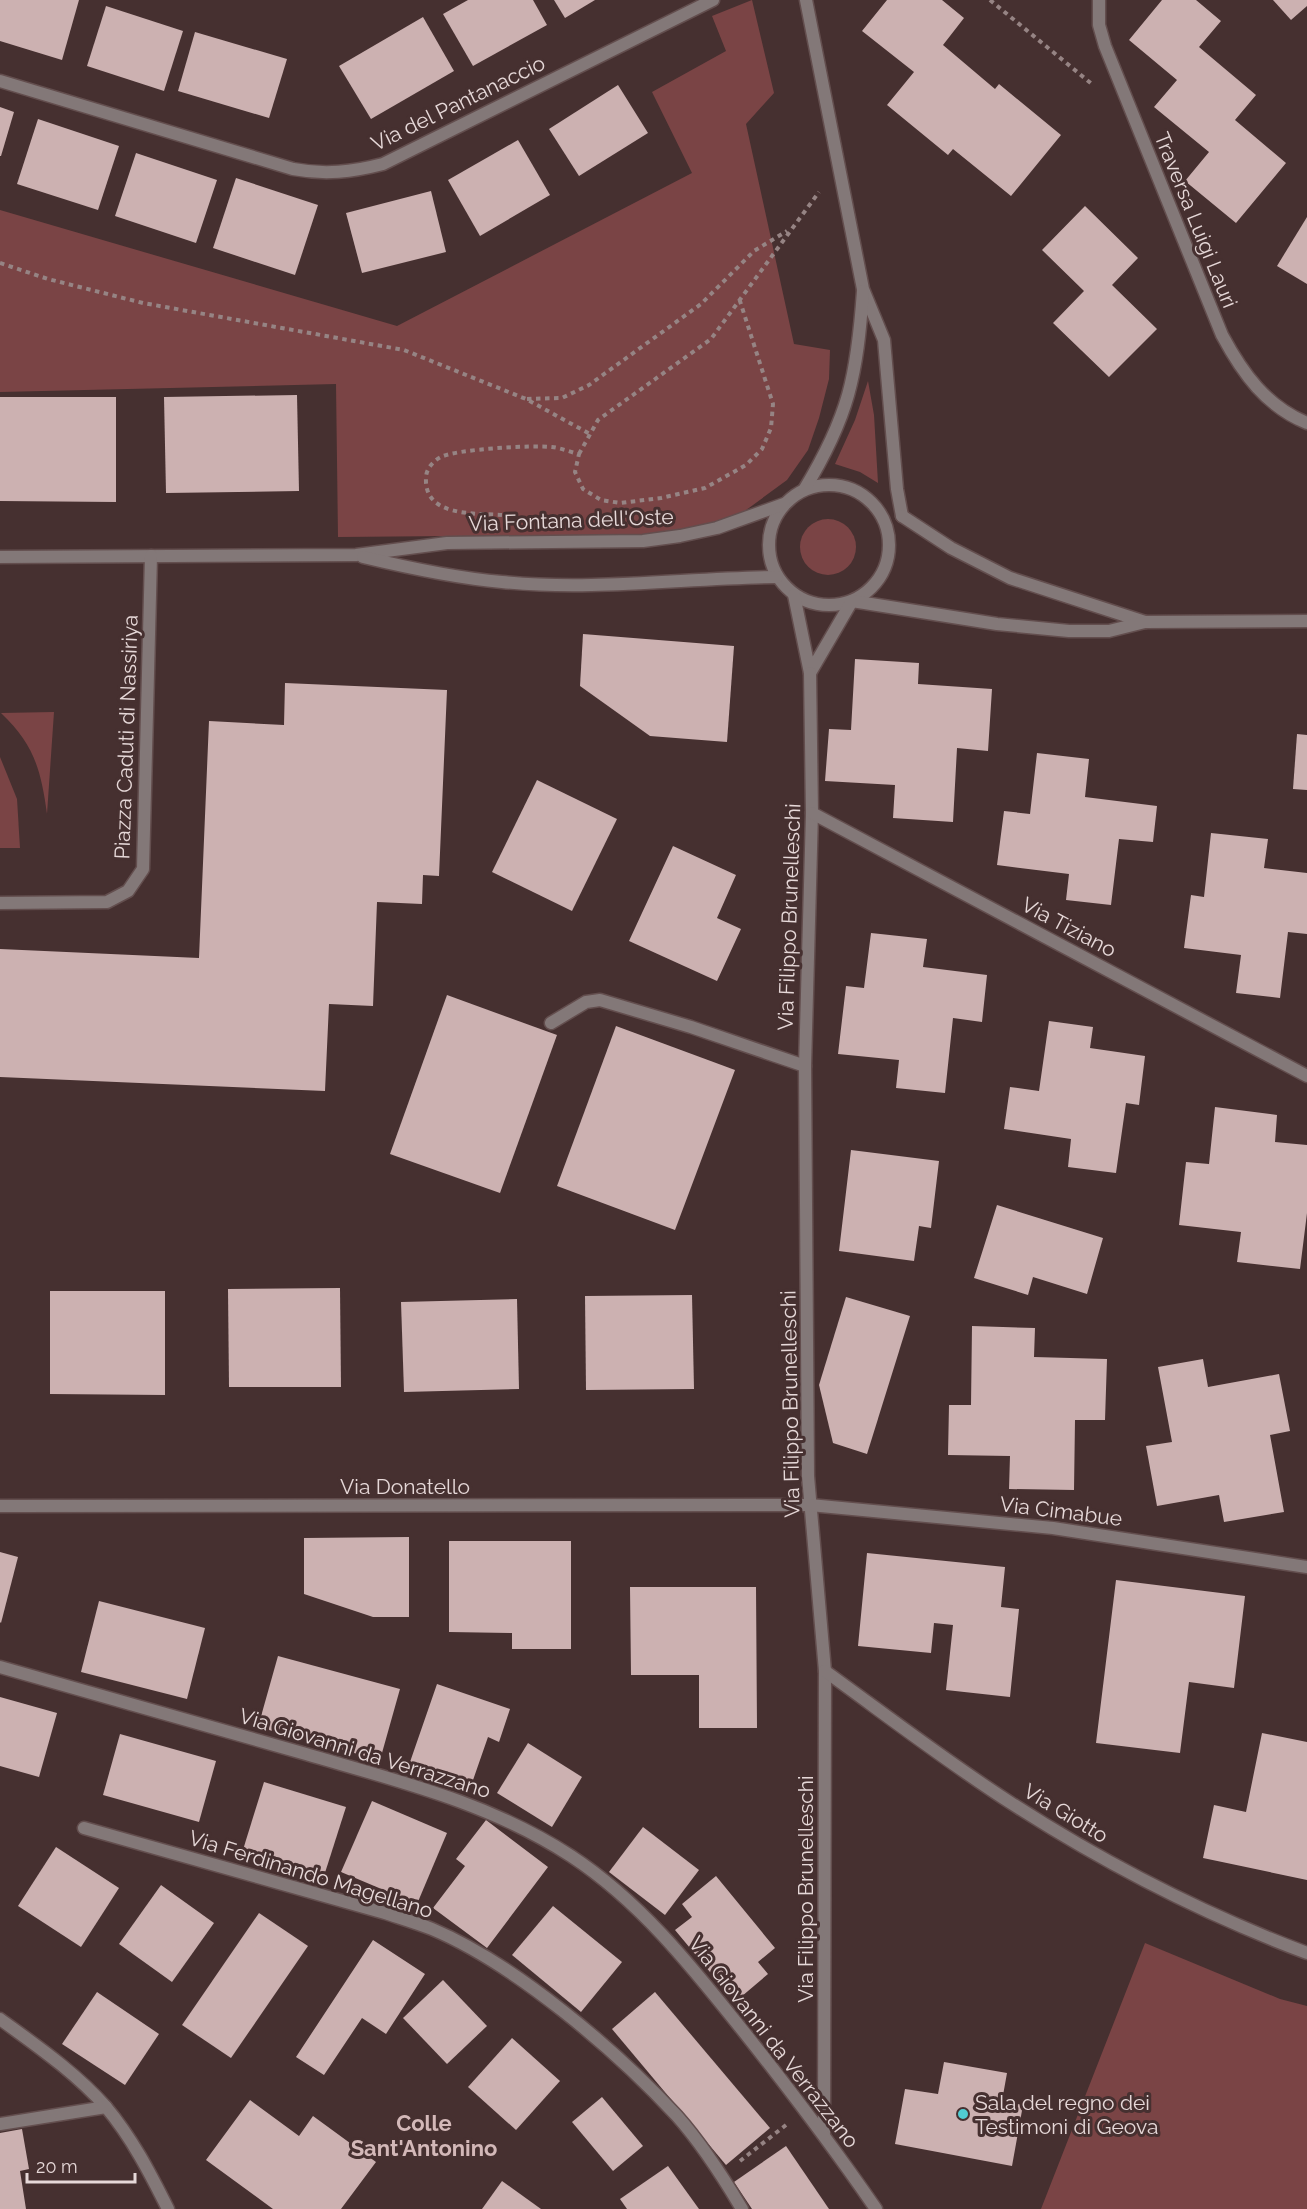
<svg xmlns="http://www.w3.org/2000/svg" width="1307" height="2209" font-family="Raleway,sans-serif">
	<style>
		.green { fill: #7a4445 }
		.building { fill: #ccb1b1 }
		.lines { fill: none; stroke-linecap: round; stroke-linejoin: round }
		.lane-casing { stroke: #634e4e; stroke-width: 15 }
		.street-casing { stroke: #634e4e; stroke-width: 15 }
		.path { stroke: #968484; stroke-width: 4; stroke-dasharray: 4.5 4.5; stroke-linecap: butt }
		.lane { stroke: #837878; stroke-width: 12 }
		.street { stroke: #837878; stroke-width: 12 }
		.poi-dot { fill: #51ccd2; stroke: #463030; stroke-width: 2 }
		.labels { text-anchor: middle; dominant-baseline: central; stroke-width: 6; stroke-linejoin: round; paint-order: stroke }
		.street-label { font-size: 21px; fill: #e6d8d8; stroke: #463030 }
		.poi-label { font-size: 21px; fill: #e6d8d8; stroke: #463030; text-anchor: start }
		.neighbourhood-label { font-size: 22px; font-weight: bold; fill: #d3b8b8; stroke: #463030 }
	</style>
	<rect width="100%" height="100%" fill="#463030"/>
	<g class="green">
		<polygon points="752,0 774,93 746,124 794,344 830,350 829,379 819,418 808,450 787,480 738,516 684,534 338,537 336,384 0,392 0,210 397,326 692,173 652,92 726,51 712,16"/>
		<polygon points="868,381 874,415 878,483 860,472 835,464 855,420"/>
		<circle cx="828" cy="547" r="28"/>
		<path d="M54,712l-7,102c-6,-44 -13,-70 -46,-101z"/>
		<polygon points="0,757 17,799 20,848 0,848"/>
		<polygon points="1145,1943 1280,1999 1307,2006 1307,2209 1041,2209"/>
	</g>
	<g class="building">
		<polygon points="0,0 79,0 62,60 0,41"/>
		<polygon points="468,0 533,0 547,25 473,66 443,14"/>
		<polygon points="554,0 595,0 565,18"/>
		<polygon points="887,0 942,0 964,18 943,45 995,89 999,84 1061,135 1011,196 953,149 948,155 887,105 914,72 862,31"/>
		<polygon points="1162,0 1196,0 1221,21 1199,47 1256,95 1235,120 1286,163 1236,223 1185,181 1209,152 1154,107 1177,80 1129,40"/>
		<polygon points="1273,0 1307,0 1307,6 1291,20"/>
		<polygon points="106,6 183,31 164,91 87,66"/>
		<polygon points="423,17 454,71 371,119 339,66"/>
		<polygon points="195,32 287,59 269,118 178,91"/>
		<polygon points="618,85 648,133 579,176 549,129"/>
		<polygon points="0,107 14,112 1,156 0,156"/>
		<polygon points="38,119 119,146 98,210 17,184"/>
		<polygon points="518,140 550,195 480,236 448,180"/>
		<polygon points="136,153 217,180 196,243 115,216"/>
		<polygon points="236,178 318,205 295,275 213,248"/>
		<polygon points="431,191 446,252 362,273 346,213"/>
		<polygon points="1085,206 1138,258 1112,285 1157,329 1109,377 1053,323 1084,291 1042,250"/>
		<polygon points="1307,217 1307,284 1277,266"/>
		<polygon points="297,395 299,491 166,493 164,397"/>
		<polygon points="0,397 116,397 116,502 0,501"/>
		<polygon points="583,634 734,646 727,742 650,736 580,686"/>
		<polygon points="855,659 919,663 918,684 992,689 988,751 957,748 953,822 893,818 895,785 825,781 829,729 851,730"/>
		<polygon points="285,683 447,690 439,876 423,875 422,904 377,902 373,1006 329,1004 325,1091 0,1077 0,949 199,958 209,721 284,725"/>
		<polygon points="1297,734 1307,735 1307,790 1293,789"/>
		<polygon points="1037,753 1089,759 1085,797 1157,806 1153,842 1119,839 1111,905 1066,900 1069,874 997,865 1004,811 1030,814"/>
		<polygon points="537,780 617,819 572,911 492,872"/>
		<polygon points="1211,833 1268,839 1264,868 1307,873 1307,934 1288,932 1280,998 1236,993 1241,955 1184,948 1191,895 1204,897"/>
		<polygon points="673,846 736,875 717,918 741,929 717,981 629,941"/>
		<polygon points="871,933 927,939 923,967 987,975 982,1022 953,1018 945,1093 896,1088 899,1060 838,1054 846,986 864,988"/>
		<polygon points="447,995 557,1035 500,1193 390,1154"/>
		<polygon points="1049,1021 1093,1027 1090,1048 1145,1056 1139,1105 1126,1103 1116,1173 1068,1167 1071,1139 1004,1129 1010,1087 1039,1091"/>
		<polygon points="616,1026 735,1070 675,1230 557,1186"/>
		<polygon points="1215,1107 1277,1115 1275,1142 1307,1145 1307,1213 1300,1269 1237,1262 1241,1232 1179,1225 1186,1162 1209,1164"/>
		<polygon points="851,1150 939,1161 931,1228 919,1226 914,1261 839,1251"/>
		<polygon points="997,1205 1103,1238 1087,1294 1033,1277 1028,1295 974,1278"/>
		<polygon points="340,1288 341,1387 229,1387 228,1289"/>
		<polygon points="50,1291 165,1291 165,1395 50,1394"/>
		<polygon points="692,1295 694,1389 586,1390 585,1296"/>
		<polygon points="846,1297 910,1316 867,1454 833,1443 819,1385"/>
		<polygon points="517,1299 519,1389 404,1392 401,1302"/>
		<polygon points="972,1326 1035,1328 1034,1357 1107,1359 1105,1420 1075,1420 1074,1490 1009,1489 1010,1456 948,1455 949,1405 971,1405"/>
		<polygon points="1203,1359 1208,1387 1279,1374 1290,1431 1270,1435 1284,1512 1224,1522 1219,1495 1157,1506 1146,1446 1172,1442 1158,1367"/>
		<polygon points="409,1537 409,1617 373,1617 304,1594 304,1538"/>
		<polygon points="449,1541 571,1541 571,1649 512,1649 512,1633 449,1632"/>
		<polygon points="0,1552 18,1557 1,1623 0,1622"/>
		<polygon points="867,1553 1005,1567 1001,1607 1019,1609 1010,1697 946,1690 953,1625 934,1623 931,1653 858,1646"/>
		<polygon points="1116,1580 1245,1596 1234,1688 1189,1682 1180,1753 1096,1743"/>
		<polygon points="630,1587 756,1587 757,1728 699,1728 699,1675 631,1675"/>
		<polygon points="99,1601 205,1628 187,1699 81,1672"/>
		<polygon points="278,1656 400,1689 380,1760 258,1727"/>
		<polygon points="437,1684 510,1709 499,1742 488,1737 472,1783 410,1762"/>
		<polygon points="0,1697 57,1713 39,1777 0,1766"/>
		<polygon points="1262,1733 1307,1742 1307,1880 1203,1858 1214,1805 1246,1812"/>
		<polygon points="120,1734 216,1761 199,1822 103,1795"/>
		<polygon points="528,1743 582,1777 552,1827 497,1793"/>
		<polygon points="264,1782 346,1807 323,1879 242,1853"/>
		<polygon points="372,1801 447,1833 417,1904 341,1872"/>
		<polygon points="486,1820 548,1867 487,1948 433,1908 465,1866 456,1859"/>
		<polygon points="643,1827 699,1870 665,1915 609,1872"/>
		<polygon points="56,1847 119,1888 81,1947 18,1906"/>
		<polygon points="716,1876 775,1948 758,1962 768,1974 735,2002 675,1930 692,1917 682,1904"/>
		<polygon points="161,1885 214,1923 172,1982 119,1944"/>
		<polygon points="553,1906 622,1962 581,2012 512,1955"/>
		<polygon points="259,1913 308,1946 231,2058 182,2025"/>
		<polygon points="373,1940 425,1974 386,2034 362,2018 324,2075 296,2057"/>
		<polygon points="443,1980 487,2026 447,2064 403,2018"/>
		<polygon points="97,1992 159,2034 125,2085 62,2044"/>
		<polygon points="655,1992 770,2128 726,2165 612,2029"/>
		<polygon points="512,2038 560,2081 516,2130 468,2087"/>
		<polygon points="944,2062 1007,2073 1002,2101 1023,2105 1012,2166 895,2144 905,2089 938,2094"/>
		<polygon points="602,2097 643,2146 613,2171 572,2122"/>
		<polygon points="250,2100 299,2136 313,2116 376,2162 341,2209 273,2209 206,2160"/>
		<polygon points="22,2129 29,2169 20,2171 26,2209 0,2209 0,2133"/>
		<polygon points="786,2146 829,2209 752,2209 734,2182"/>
		<polygon points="668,2166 699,2209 627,2209 620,2199"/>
		<polygon points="502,2181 541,2209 482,2209"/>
	</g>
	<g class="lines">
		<defs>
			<g id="lane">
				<path d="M0,81l293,88c32,6 59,3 90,-5l330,-164"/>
				<polyline points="551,1023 586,1002 600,1000 691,1027 805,1066"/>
			</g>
			<g id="street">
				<polyline points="806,0 863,289 884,340 897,489 902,516"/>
				<path d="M1099,0v25l6,21 117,289c21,39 44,71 85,88"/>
				<circle cx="829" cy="545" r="60"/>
				<path d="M804,490c45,-74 53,-114 59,-199"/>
				<polyline points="902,516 951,548 1010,578 1145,622"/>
				<polyline points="0,557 356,555 447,543 643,541 680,536 717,528 784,504"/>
				<path d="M363,557c46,11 92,21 139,25 92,9 184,-4 275,-5"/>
				<polyline points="794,595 810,673 852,601 997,624 1069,631 1109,631 1145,622 1307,621"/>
				<polyline points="810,673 812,813 805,1066 808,1476 825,1671 824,2133"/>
				<polyline points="812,813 1307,1076"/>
				<polyline points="0,903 107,902 128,891 143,869 151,556"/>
				<polyline points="0,1506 810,1505 1053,1528 1307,1567"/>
				<path d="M0,1667c102,28 204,57 306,87 92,27 184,49 265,102 70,46 121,111 173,176 46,58 90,116 132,177"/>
				<path d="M825,1671c61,44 122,91 186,132 93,60 192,111 296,150"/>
				<path d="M84,1828l301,85c15,5 32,10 47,16 83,35 184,121 245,187 25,28 46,61 65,93"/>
				<path d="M0,2019c37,27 75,53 106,88 26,31 44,66 62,102"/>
				<polyline points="0,2124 106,2107"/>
			</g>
		</defs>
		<use href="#lane" class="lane-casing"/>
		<use href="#street" class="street-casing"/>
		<g class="path">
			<polyline points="990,0 1093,85"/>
			<polyline points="0,263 48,279 143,303 404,350 526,399 590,434"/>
			<polyline points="527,399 562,398 589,385 701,304 754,251 787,231"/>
			<polyline points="579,454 598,420 711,339 819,192"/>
			<path d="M502,515c-28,-2 -78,2 -76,-37 0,-9 7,-17 15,-21 15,-8 93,-12 111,-10 9,1 18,5 27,7l-4,18 8,17 18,11 19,3 41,-5 44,-10 41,-23 16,-16 9,-21 2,-24 -34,-106"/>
			<polyline points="740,2161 786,2125"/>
		</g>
		<use href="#lane" class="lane"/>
		<use href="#street" class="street"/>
	</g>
	<circle class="poi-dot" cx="963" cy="2114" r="6"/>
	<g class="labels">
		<g class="street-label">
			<text transform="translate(458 103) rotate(-26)">Via del Pantanaccio</text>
			<text transform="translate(1196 220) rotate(68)">Traversa Luigi Lauri</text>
			<text transform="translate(571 520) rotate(-2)">Via Fontana dell'Oste</text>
			<text transform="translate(126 737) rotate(-88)">Piazza Caduti di Nassiriya</text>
			<text transform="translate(789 917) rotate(-88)">Via Filippo Brunelleschi</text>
			<text transform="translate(1069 927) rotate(28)">Via Tiziano</text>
			<text transform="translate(790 1404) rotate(-91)">Via Filippo Brunelleschi</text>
			<text x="405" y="1486">Via Donatello</text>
			<text transform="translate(1061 1511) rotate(7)">Via Cimabue</text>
			<text transform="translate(365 1753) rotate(17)">Via Giovanni da Verrazzano</text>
			<text transform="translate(1066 1813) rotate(31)">Via Giotto</text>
			<text transform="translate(311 1874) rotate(17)">Via Ferdinando Magellano</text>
			<text transform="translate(805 1889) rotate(-90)">Via Filippo Brunelleschi</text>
			<text transform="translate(774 2042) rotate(52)">Via Giovanni da Verrazzano</text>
		</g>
		<g class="poi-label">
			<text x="975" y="2102">Sala del regno dei<tspan x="975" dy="24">Testimoni di Geova</tspan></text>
		</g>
		<g class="neighbourhood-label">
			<text x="424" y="2123">Colle<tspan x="424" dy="25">Sant'Antonino</tspan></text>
		</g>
	</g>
	<path d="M27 2173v9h108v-9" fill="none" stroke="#e6d8d8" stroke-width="3"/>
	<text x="36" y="2173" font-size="18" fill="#e6d8d8" stroke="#463030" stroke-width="4.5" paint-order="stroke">20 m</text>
</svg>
